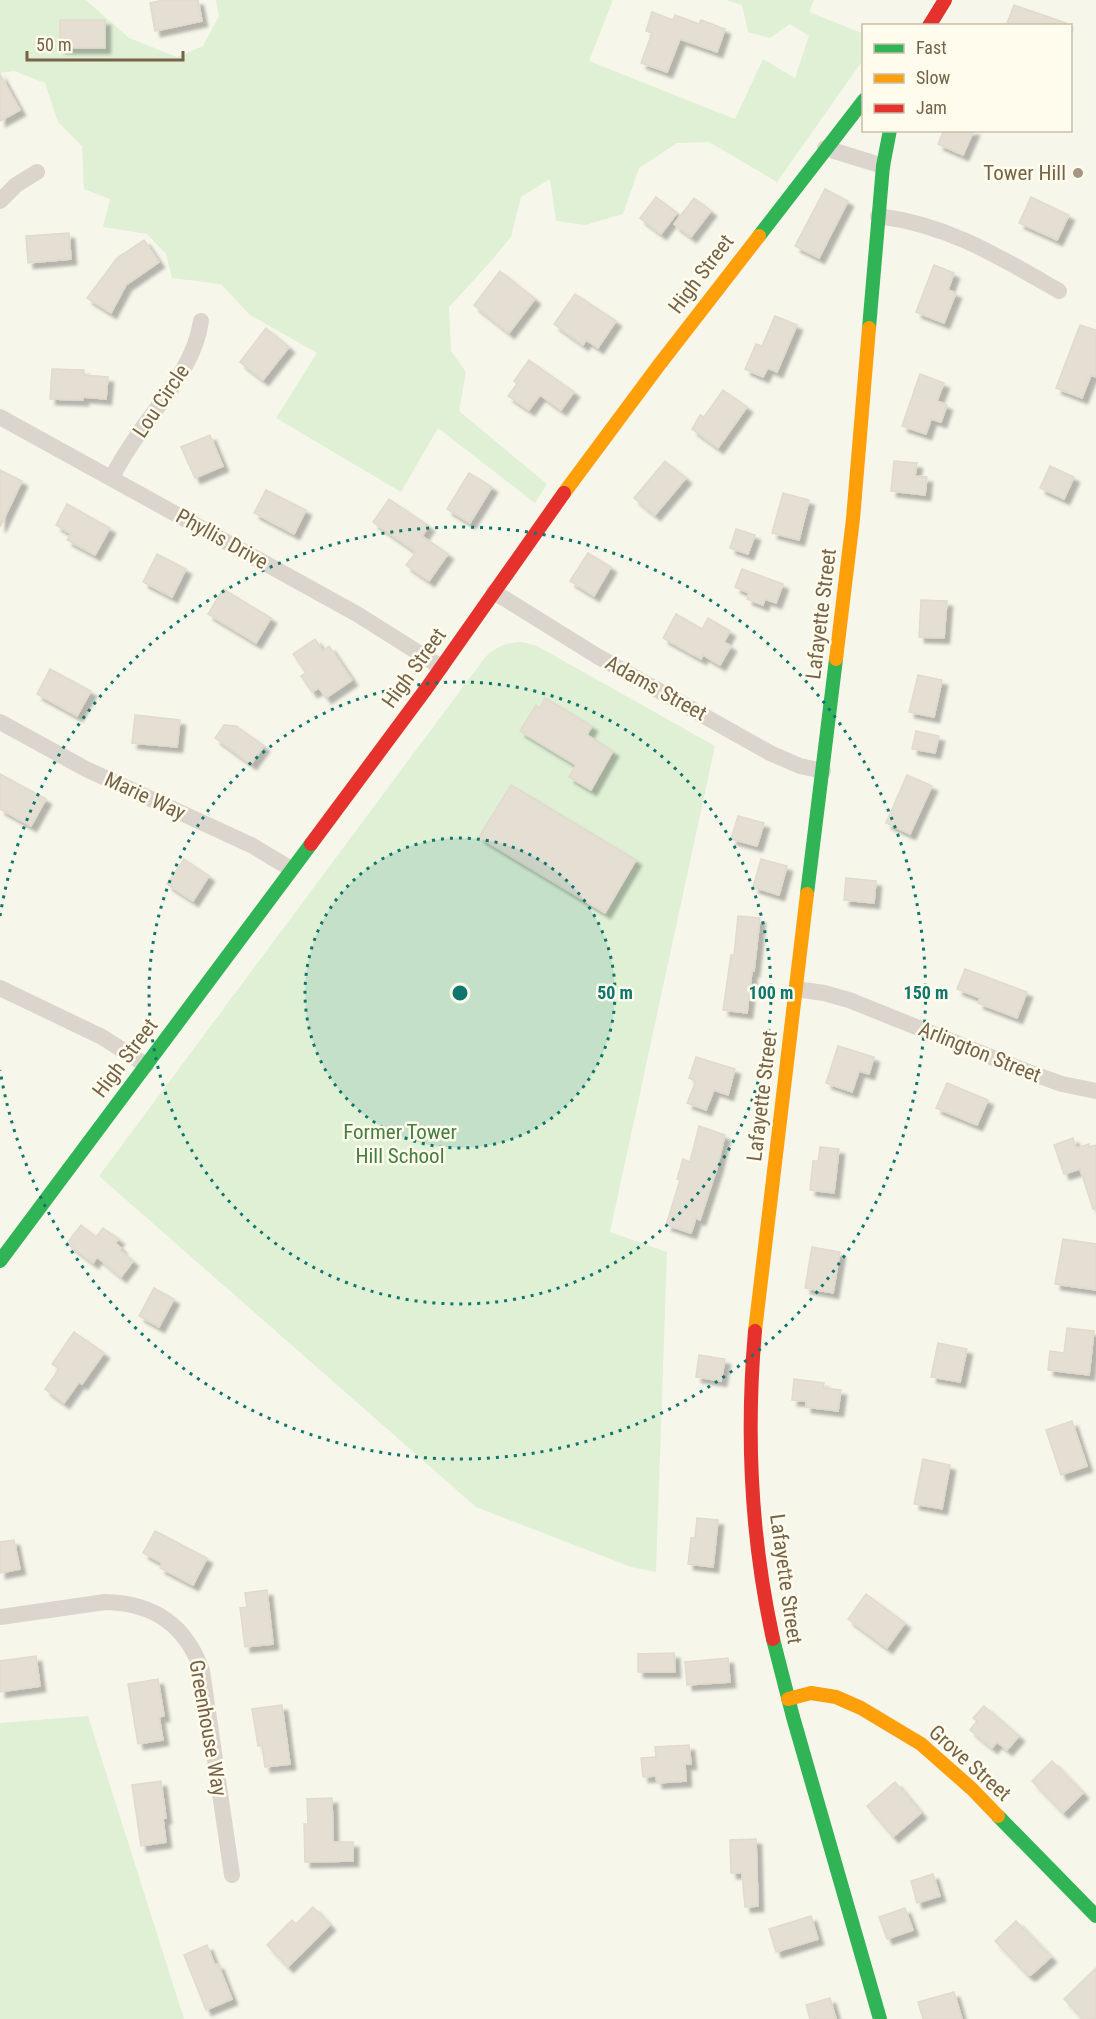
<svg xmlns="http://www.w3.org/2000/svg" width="1096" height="2019" font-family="'Roboto Condensed',sans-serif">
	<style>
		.green { fill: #dff0d5 }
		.building { fill: #e4dfd2; stroke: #e1dacd; stroke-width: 1.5; filter: url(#shadow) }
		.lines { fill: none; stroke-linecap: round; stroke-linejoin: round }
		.street { stroke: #dbd5cd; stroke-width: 16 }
		.fast { stroke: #30b455; stroke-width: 14 }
		.slow { stroke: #ff9f0a; stroke-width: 14 }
		.jam { stroke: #e5322d; stroke-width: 14 }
		.ring { fill: none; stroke: #0f766e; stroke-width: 3; stroke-dasharray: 3 6 }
		.poi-dot { fill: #a49682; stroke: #fffbed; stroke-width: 2 }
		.labels { text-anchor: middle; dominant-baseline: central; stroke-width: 5; stroke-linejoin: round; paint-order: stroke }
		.poi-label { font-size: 21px; fill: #776349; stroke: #fffbed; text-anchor: end }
		.street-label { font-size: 21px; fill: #776349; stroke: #fffbed }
		.park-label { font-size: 21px; fill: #467e41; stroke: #fffbed }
		.centre { fill: #0f766e; stroke: #fffbed; stroke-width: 3 }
		.ring-label { font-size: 18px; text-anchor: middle; font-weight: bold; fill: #0f766e; stroke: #fffbed; stroke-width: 5; stroke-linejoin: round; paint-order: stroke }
	</style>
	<defs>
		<filter id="shadow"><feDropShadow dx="5.5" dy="5.5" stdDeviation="1.5" flood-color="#0004"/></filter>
	</defs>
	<rect width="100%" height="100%" fill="#f7f6eb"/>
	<g class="green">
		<polygon points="0,0 86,0 129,38 177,57 203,46 219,16 216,0 613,0 589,61 735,119 763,59 795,78 809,36 790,24 770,38 748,32 742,5 726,0 814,0 809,12 864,34 863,60 777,182 709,142 677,143 639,168 623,214 585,225 556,221 550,179 521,197 511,237 492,260 449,307 451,351 466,372 459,411 547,484 535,503 438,428 401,492 276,418 317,353 250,315 221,284 172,278 166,254 147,234 103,227 110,199 84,189 82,146 58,122 45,83 14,71 0,73"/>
		<path d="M522,642l15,4 178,100 -105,486 57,20 -11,320 -25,-5 -155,-60 -377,-331 384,-516c10,-12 23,-18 39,-18z"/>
		<polygon points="88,1716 184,2019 0,2019 0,1723"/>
	</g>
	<g class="building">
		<polygon points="163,0 198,0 202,21 155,31 150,3"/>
		<polygon points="1014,5 1066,23 1065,26 1006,26"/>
		<polygon points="652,12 673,20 675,15 699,24 701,20 725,29 717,52 680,39 667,72 641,63 652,33 646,31"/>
		<rect x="60" y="20" width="45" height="28"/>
		<polygon points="0,74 20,110 0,121"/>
		<polygon points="944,130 974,130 963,155 938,144"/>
		<polygon points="825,189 848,201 819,258 795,246"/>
		<polygon points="656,197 677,213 661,234 640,218"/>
		<polygon points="1031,197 1069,215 1057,240 1019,223"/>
		<polygon points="694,198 711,211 691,237 674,224"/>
		<polygon points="69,233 71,259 28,263 26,236"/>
		<polygon points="144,240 159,262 126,285 111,313 87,298 117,258"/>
		<polygon points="934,265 954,273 948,290 956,293 944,323 916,312"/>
		<polygon points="500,271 535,299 509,333 474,305"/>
		<polygon points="575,294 616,321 598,348 586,340 583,345 554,324"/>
		<polygon points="775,316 797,325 777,372 768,368 763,377 745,369 756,344 762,346"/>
		<polygon points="1080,325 1096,330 1096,377 1091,375 1082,398 1056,388"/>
		<polygon points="266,328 289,347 263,380 240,362"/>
		<polygon points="529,360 574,392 561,410 540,395 529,410 508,396 517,384 514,381"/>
		<polygon points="52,369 84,370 84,375 108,377 106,399 83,397 83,400 50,399"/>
		<polygon points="920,374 944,383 937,401 947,405 941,422 931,419 926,434 902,426"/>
		<polygon points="723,390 747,407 718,448 692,429 700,415 704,417"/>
		<polygon points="210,435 223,466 195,478 181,447"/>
		<polygon points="665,461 686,478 655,515 634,498"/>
		<polygon points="894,461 917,463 915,476 927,477 925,495 891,491"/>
		<polygon points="1050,466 1074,477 1064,499 1040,488"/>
		<polygon points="0,470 22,481 0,527"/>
		<polygon points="469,473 492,487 470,523 447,509"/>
		<polygon points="266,490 306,510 294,534 254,513"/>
		<polygon points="783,493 809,500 799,540 772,533"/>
		<polygon points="389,499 429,526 422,536 448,554 429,581 406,565 416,552 373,522"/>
		<polygon points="67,504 110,528 95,555 67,540 71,534 56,525"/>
		<polygon points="736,529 755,535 748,554 730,548"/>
		<polygon points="588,553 611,567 594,596 570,581"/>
		<polygon points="157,554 186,569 172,597 143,582"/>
		<polygon points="742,569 783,584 776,603 765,599 763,605 747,599 749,593 735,587"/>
		<polygon points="223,589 271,618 256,643 208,614"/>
		<polygon points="921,600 947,601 944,638 919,637"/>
		<polygon points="676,614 702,629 708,618 730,631 724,642 731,646 720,665 703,655 701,659 663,638"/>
		<polygon points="315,639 323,651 329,646 352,680 326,698 319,688 312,692 301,676 306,673 293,654"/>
		<polygon points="50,669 91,691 77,716 37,694"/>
		<polygon points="918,675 942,680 934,717 909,712"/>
		<polygon points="545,698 592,726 587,735 613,751 591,790 569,777 576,765 520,731 536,705 540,708"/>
		<polygon points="135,715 180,720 177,747 132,743"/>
		<polygon points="224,725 236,726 264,746 251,764 215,738"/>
		<polygon points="916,731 939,736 935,753 912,749"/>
		<polygon points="0,774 46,799 31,826 0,809"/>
		<polygon points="907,775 932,786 910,834 886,823"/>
		<polygon points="511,785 636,860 605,913 479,837"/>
		<polygon points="738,816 764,823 757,846 731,839"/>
		<polygon points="184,859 209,876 193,901 167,884"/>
		<polygon points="761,859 787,866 779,895 753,887"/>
		<polygon points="846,878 876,881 874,903 844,900"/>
		<polygon points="738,916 760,918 754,971 752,971 747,1013 723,1010 731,955 734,955"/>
		<polygon points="965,969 1027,992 1017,1018 978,1003 980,998 957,989"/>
		<polygon points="838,1046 874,1057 869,1074 859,1071 852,1092 826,1083"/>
		<polygon points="696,1057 735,1069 728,1095 714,1090 706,1110 687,1103 696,1081 689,1078"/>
		<polygon points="947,1083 988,1100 977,1125 936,1108"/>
		<polygon points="699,1126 725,1135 717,1168 700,1220 696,1218 691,1233 666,1225 680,1180 677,1179 683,1159 690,1162"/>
		<polygon points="1073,1138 1076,1148 1089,1144 1089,1147 1096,1145 1096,1209 1093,1209 1080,1169 1064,1174 1054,1145"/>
		<polygon points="820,1147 839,1149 834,1193 810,1190 813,1161 818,1161"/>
		<polygon points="81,1225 96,1237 103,1228 119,1239 115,1243 121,1248 120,1250 133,1261 121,1277 97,1257 93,1263 67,1243"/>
		<polygon points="1063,1239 1096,1244 1096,1290 1055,1284"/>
		<polygon points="812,1247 840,1252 833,1293 805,1288"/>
		<polygon points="154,1288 174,1299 159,1327 139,1316"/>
		<polygon points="1067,1328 1094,1331 1089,1375 1048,1370 1050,1351 1064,1353"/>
		<polygon points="74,1332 104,1353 82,1384 79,1382 64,1403 45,1389 59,1369 52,1364"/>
		<polygon points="938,1343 967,1349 960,1382 931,1377"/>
		<polygon points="699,1355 725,1359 721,1381 696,1377"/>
		<polygon points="794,1379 824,1383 823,1388 841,1390 838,1411 806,1407 806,1401 792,1400"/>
		<polygon points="1072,1421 1087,1466 1061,1475 1046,1430"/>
		<polygon points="923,1459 950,1465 942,1509 914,1504"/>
		<polygon points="697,1518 718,1520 713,1567 688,1564 691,1538 695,1538"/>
		<polygon points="155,1531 207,1558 193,1585 160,1568 162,1563 143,1553"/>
		<polygon points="14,1540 20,1569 0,1573 0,1542"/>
		<polygon points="267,1590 273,1644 245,1647 240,1608 247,1607 245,1593"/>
		<polygon points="866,1594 905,1623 887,1648 848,1619"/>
		<polygon points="674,1653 675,1672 638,1672 638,1654"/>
		<polygon points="36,1656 40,1686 0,1692 0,1661"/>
		<polygon points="728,1658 730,1682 687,1685 685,1662"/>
		<polygon points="158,1679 164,1716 159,1717 163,1740 138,1744 128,1684"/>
		<polygon points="282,1705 290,1764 265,1767 262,1745 258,1746 252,1709"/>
		<polygon points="984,1706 1019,1736 1007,1750 997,1742 992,1748 970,1730 977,1721 973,1718"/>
		<polygon points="689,1745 691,1764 685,1764 686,1781 657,1783 656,1776 643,1777 641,1758 656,1757 655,1747"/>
		<polygon points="1052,1761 1083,1793 1063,1813 1032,1781"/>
		<polygon points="161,1781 166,1818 163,1819 166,1842 141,1846 132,1785"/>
		<polygon points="895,1782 921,1813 893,1837 867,1806"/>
		<polygon points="332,1798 333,1842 353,1842 353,1861 305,1862 304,1824 308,1824 307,1799"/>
		<polygon points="756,1839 758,1906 745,1907 742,1873 731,1873 730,1840"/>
		<polygon points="933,1874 940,1896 917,1903 911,1881"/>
		<polygon points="313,1907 330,1925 288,1967 267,1945 292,1920 296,1924"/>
		<polygon points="905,1908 913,1930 887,1939 879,1917"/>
		<polygon points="811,1916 818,1939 776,1952 769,1929"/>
		<polygon points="1016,1921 1051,1957 1031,1975 1028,1975 995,1941"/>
		<polygon points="207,1945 215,1965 218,1964 232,1999 206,2010 184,1955"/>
		<polygon points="1096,1968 1096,2019 1083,2019 1064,1999"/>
		<polygon points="954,1992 962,2019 923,2019 918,2002"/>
		<polygon points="830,1998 836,2019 810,2019 806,2005"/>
	</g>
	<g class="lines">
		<g class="street">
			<polyline points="825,148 883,166"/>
			<polyline points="0,201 16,185 37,172"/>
			<path d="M878,216c71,9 120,40 181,75"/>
			<polyline points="0,417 357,614 441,667"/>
			<path d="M111,478c9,-16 19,-32 30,-48 24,-34 54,-67 60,-109"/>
			<polyline points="494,592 597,656 770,753 800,766 823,771"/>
			<polyline points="0,722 86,769 253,846 291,869"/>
			<polyline points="0,988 102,1037 146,1065"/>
			<polyline points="796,989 824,993 849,1000 1028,1072 1062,1084 1096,1091"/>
			<path d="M0,1617l105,-15c49,1 81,23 97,69l30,204"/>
		</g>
		<g class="fast">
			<polyline points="759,236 864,100"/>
			<polyline points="869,328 883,166 890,130"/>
			<polyline points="807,894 836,659"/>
			<polyline points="0,1261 311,844"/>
			<polyline points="773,1639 793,1717 880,2019"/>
			<polyline points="998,1816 1096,1916"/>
		</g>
		<g class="slow">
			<polyline points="564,493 659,365 759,236"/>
			<polyline points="836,659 853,519 869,328"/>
			<polyline points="755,1331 807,894"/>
			<polyline points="788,1699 811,1693 836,1697 861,1708 921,1744 972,1789 998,1816"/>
		</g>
		<g class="jam">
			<polyline points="929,26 945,0"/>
			<polyline points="311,844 426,689 564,493"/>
			<path d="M755,1331c-9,102 -4,207 18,308"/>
		</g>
	</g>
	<circle cx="460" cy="993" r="155" fill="#0f766e" fill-opacity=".12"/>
	<g class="ring">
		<circle cx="460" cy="993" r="155"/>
		<circle cx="460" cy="993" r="311"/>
		<path d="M0 916A466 466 0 1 1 0 1070"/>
	</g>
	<circle class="poi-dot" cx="1078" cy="173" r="6"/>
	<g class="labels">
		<g class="poi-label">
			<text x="1066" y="173">Tower Hill</text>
		</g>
		<g class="street-label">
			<text transform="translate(701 274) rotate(-53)">High Street</text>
			<text transform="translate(161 401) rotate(-56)">Lou Circle</text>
			<text transform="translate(222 539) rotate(29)">Phyllis Drive</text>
			<text transform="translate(821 614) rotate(-83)">Lafayette Street</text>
			<text transform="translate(414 668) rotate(-54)">High Street</text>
			<text transform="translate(656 688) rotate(29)">Adams Street</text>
			<text transform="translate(145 796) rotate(25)">Marie Way</text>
			<text transform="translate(980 1052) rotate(22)">Arlington Street</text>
			<text transform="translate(125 1058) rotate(-53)">High Street</text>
			<text transform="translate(762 1096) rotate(-83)">Lafayette Street</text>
			<text transform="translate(786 1579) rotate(82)">Lafayette Street</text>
			<text transform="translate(208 1728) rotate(80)">Greenhouse Way</text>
			<text transform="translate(970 1763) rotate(42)">Grove Street</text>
		</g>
		<g class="park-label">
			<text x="400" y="1132">Former Tower<tspan x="400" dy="24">Hill School</tspan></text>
		</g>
	</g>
	<circle cx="460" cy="993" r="9" class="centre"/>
	<g class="ring-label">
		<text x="615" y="999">50 m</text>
		<text x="771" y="999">100 m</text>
		<text x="926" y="999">150 m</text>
	</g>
	<rect x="862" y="24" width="210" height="108" fill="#fffbed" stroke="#c9beab" stroke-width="1.5"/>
	<rect x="874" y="44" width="30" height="9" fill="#30b455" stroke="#c9beab" stroke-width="1.5"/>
	<text x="916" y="54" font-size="18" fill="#776349">Fast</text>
	<rect x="874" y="74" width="30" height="9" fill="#ff9f0a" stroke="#c9beab" stroke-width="1.5"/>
	<text x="916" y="84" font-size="18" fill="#776349">Slow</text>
	<rect x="874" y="104" width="30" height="9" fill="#e5322d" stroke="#c9beab" stroke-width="1.5"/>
	<text x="916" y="114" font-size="18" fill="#776349">Jam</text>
	<path d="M27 51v9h156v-9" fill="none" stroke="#776349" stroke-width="3"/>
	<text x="36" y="51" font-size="18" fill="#776349" stroke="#fffbed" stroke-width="4.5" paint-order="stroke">50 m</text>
</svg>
